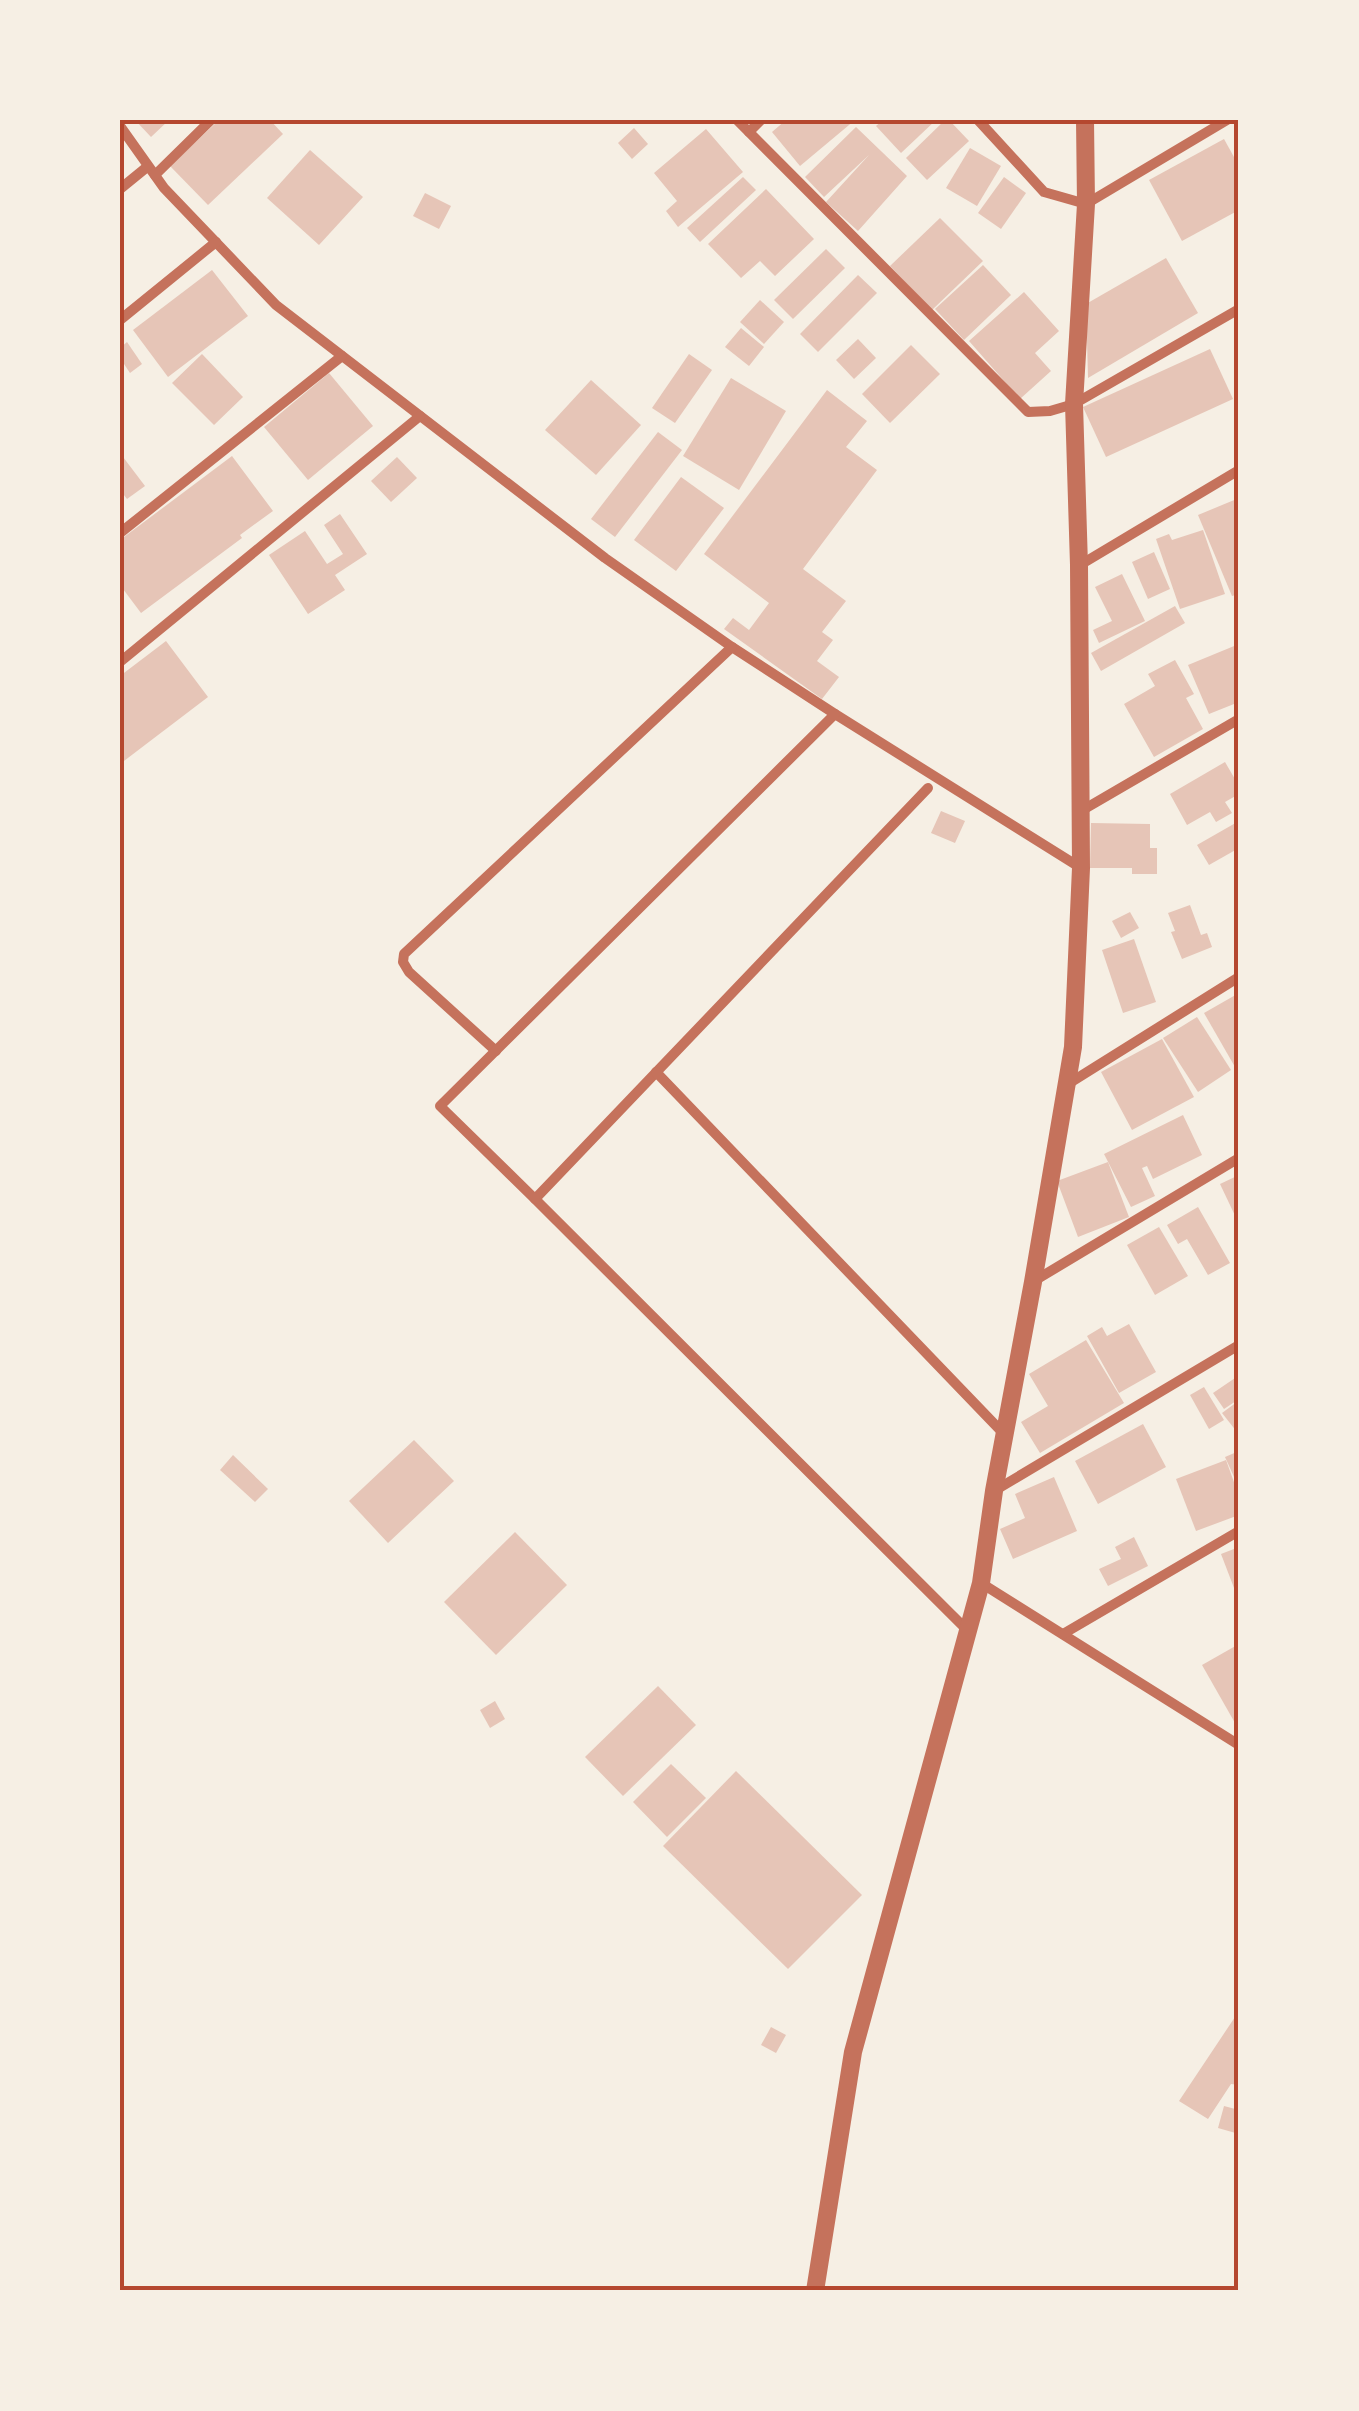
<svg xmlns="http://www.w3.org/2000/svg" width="1359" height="2411" font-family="'Public Sans',sans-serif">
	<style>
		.building { fill: #e6c5b7 }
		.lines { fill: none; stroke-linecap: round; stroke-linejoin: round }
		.minor { stroke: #c5725c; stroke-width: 10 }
		.tertiary { stroke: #c5725c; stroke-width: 18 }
		.neatline { fill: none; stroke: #b5482f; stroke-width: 4 }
	</style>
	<rect width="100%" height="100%" fill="#f6efe4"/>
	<g class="building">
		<polygon points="135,120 169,120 151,137"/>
		<polygon points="219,120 270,120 283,134 208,205 170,166"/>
		<polygon points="786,120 855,120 800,166 772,132"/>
		<polygon points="883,120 936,120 901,153 876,126"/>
		<polygon points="945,120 949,120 969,141 927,180 906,158"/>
		<polygon points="856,127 907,176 858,231 826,202 869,155 824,197 805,177"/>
		<polygon points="634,128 648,144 632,159 618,143"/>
		<polygon points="706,129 743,172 678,227 666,211 677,201 654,173"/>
		<polygon points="1224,139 1239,166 1239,210 1182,241 1149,180"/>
		<polygon points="970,148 1001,166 977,206 946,188"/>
		<polygon points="310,150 363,197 319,245 267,198"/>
		<polygon points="743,177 756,190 700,242 687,228"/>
		<polygon points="1004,177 1026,193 1001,229 978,213"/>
		<polygon points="766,189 814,239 775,276 760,261 741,278 708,244"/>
		<polygon points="425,193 451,206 439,229 413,216"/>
		<polygon points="940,218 983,261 932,310 890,266"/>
		<polygon points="826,249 845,268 793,319 774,300"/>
		<polygon points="1166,258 1198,313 1088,378 1086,304"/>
		<polygon points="983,265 1011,295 964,340 935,309"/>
		<polygon points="212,270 248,316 168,377 133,330"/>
		<polygon points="858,275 877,293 818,352 800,334"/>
		<polygon points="1024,292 1059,331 1035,353 1051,371 1020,399 969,341"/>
		<polygon points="760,300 784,322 764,344 740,322"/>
		<polygon points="741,328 764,347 749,366 725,347"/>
		<polygon points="858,339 876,358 854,379 836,360"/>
		<polygon points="127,342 142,364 130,373 120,358 120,348"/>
		<polygon points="911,345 940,374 890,423 862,394"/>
		<polygon points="1210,349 1233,399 1106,457 1083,407"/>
		<polygon points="202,354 243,397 214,425 172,383"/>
		<polygon points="689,354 712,370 675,423 652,408"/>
		<polygon points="329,373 373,426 308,480 264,427"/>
		<polygon points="731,378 786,411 739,490 683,456"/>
		<polygon points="591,380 641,425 596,475 545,430"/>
		<polygon points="827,390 867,421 846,447 877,470 803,569 846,601 822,632 833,640 817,661 839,677 822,699 724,629 733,618 749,630 769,603 704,554"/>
		<polygon points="658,432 682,450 615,537 591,519"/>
		<polygon points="120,453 145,486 127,499 120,490"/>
		<polygon points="232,456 273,511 240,535 242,538 141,613 120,585 120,540"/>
		<polygon points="397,457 417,478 391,502 371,481"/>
		<polygon points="681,477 724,508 676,571 634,540"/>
		<polygon points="1239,498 1239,594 1232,596 1198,515"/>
		<polygon points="340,514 367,554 335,575 345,590 308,614 269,555 305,531 327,564 343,554 324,525"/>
		<polygon points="1203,530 1225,594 1180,609 1156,539 1169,534 1172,540"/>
		<polygon points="1154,552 1170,589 1148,599 1132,562"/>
		<polygon points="1122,574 1145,621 1099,643 1093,630 1112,621 1095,587"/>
		<polygon points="1175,606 1185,623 1101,671 1091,653"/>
		<polygon points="166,641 208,697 120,764 120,676"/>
		<polygon points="1239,644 1239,702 1209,714 1188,665"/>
		<polygon points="1175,660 1194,694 1186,698 1203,729 1154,757 1124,704 1155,686 1148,674"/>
		<polygon points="1225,762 1239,786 1239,794 1225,802 1232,813 1216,822 1210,812 1187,825 1170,794"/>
		<polygon points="941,811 965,821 955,843 931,833"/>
		<polygon points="1239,821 1239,848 1209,865 1197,845"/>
		<polygon points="1091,823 1150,824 1150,848 1157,848 1157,874 1132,874 1132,868 1090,868"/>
		<polygon points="1190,905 1201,935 1207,933 1212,947 1182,959 1171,932 1175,931 1168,913"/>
		<polygon points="1130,912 1139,928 1121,938 1112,921"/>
		<polygon points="1134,939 1156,1002 1123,1013 1102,950"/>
		<polygon points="1239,993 1239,1065 1235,1067 1204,1013"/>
		<polygon points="1197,1017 1231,1070 1198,1092 1163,1038"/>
		<polygon points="1162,1039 1194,1097 1132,1130 1101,1072"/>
		<polygon points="1183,1115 1202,1155 1153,1179 1147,1166 1142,1168 1155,1196 1131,1207 1104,1154"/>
		<polygon points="1108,1162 1129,1217 1078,1237 1057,1181"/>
		<polygon points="1239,1175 1239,1224 1220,1184"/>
		<polygon points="1198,1207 1230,1263 1208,1275 1187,1239 1178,1244 1167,1225"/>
		<polygon points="1159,1227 1188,1276 1155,1295 1127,1245"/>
		<polygon points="1129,1324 1156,1372 1119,1393 1087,1336 1102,1327 1107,1336"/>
		<polygon points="1086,1340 1124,1403 1040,1453 1021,1422 1048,1406 1029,1374"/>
		<polygon points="1238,1376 1239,1399 1224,1409 1213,1393"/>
		<polygon points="1204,1387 1224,1420 1209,1429 1190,1395"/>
		<polygon points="1237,1402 1239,1405 1239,1431 1237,1432 1222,1413"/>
		<polygon points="1143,1424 1166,1467 1098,1504 1075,1461"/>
		<polygon points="414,1440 454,1481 388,1543 349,1501"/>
		<polygon points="1239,1451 1239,1488 1225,1457"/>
		<polygon points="233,1455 268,1489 255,1502 220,1470"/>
		<polygon points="1226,1460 1239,1496 1239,1515 1196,1531 1176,1479"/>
		<polygon points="1054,1477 1077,1531 1013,1559 1000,1529 1025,1518 1015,1494"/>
		<polygon points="515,1532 567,1585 496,1655 444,1602"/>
		<polygon points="1134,1537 1148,1566 1108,1586 1099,1569 1121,1559 1115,1547"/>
		<polygon points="1239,1547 1239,1601 1221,1554"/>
		<polygon points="1239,1644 1239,1730 1202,1665"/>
		<polygon points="658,1686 696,1725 623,1796 585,1757"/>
		<polygon points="495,1701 505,1719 490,1728 480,1710"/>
		<polygon points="671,1764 706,1798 667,1837 633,1802"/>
		<polygon points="736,1771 862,1895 788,1969 663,1846"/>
		<polygon points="1239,2011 1239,2085 1231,2084 1208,2119 1179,2101"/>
		<polygon points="771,2027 786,2035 776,2053 761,2045"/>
		<polygon points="1224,2106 1239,2110 1239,2134 1218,2128"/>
	</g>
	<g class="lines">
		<g class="minor">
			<polyline points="737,120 1028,412 1050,411 1074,404 1239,309"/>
			<polyline points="978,120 1044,192 1086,204 1227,120"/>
			<polyline points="120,126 164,188 276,305 605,558 732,647 835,714 1081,868"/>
			<polyline points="749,132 761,120"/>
			<polyline points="155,175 211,120"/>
			<polyline points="120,189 147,167"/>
			<polyline points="120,320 216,242"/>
			<polyline points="120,533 342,356"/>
			<polyline points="1080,565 1239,470"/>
			<polyline points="120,662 420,416"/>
			<polyline points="928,788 535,1199 968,1631"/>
			<polyline points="1081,811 1239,719"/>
			<polyline points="496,1051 409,972 403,962 404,954 732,647"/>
			<polyline points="656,1072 1004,1434"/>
			<polyline points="1068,1084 1239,977"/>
			<polyline points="535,1199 440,1106 835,714"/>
			<polyline points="1034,1281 1239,1158"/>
			<polyline points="994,1491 1239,1345"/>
			<polyline points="981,1583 1239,1745"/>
			<polyline points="1063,1634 1239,1531"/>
		</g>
		<polyline class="tertiary" points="815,2291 853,2052 981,1583 994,1491 1033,1282 1073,1047 1081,868 1079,565 1074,404 1086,204 1085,120"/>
	</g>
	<rect width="1359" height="2411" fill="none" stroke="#f6efe4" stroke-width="245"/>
	<rect x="122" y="122" width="1114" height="2166" class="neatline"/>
</svg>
